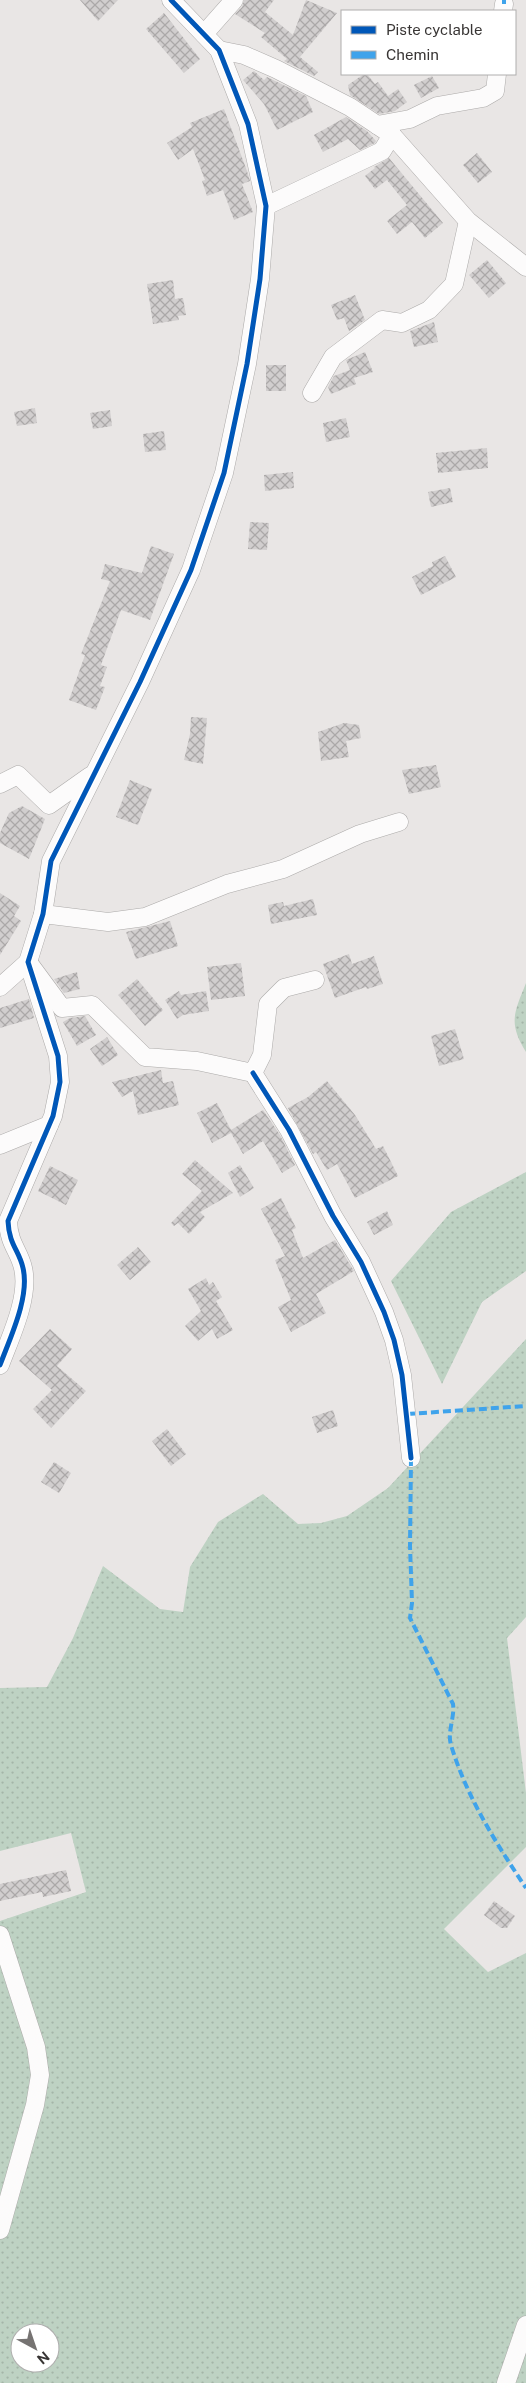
<svg xmlns="http://www.w3.org/2000/svg" width="526" height="2383" font-family="'Public Sans',sans-serif">
	<style>
		.grass { fill: url(#grass-dots); fill-rule: evenodd }
		.building { fill: url(#building-cross-hatch) }
		.lines { fill: none; stroke-linecap: round; stroke-linejoin: round }
		.minor-casing { stroke: #acaaa9; stroke-width: 19 }
		.minor { stroke: #fcfbfb; stroke-width: 18 }
		.quiet { stroke: #3fa3eb; stroke-width: 4; stroke-dasharray: 8 4; stroke-linecap: butt }
		.cycleway-casing { stroke: #fff; stroke-width: 8 }
		.cycleway { stroke: #0057b8; stroke-width: 5 }
	</style>
	<defs>
		<pattern id="grass-dots" width="8" height="8" patternUnits="userSpaceOnUse" patternTransform="scale(1.25)"><rect width="8" height="8" fill="#bed2c3"/><path d="M2 2h.1M6 6h.1" fill="none" stroke="#a4b5a8" stroke-width="1.8" stroke-linecap="round"/></pattern>
		<pattern id="building-cross-hatch" width="8" height="8" patternUnits="userSpaceOnUse" patternTransform="scale(1.25)"><rect width="8" height="8" fill="#d1cece"/><path d="M0 0l8 8M0 8l8-8" fill="none" stroke="#aba8a8"/></pattern>
	</defs>
	<rect width="100%" height="100%" fill="#e9e6e5"/>
	<g class="grass">
		<path d="M526,983v69c-18,-29 -12,-39 0,-69z"/>
		<polygon points="526,1172 526,1271 482,1302 442,1384 391,1281 451,1212"/>
		<path d="M526,1339v278l-19,21 19,155v54l-82,82 44,43 38,-19v430h-526v-462l86,-29 -15,-59 -71,18v-163l47,-1 26,-49 30,-72 57,43 23,3 7,-45 28,-45 45,-28 35,30 23,-1 26,-7 41,-28zM20,2333h30v30h-30z"/>
	</g>
	<g class="building">
		<polygon points="80,0 118,0 98,21"/>
		<polygon points="244,0 274,0 265,12 293,35 306,0 337,13 300,57 318,72 314,76 284,61 287,59 261,37 265,33 235,14 242,7"/>
		<polygon points="164,13 200,59 184,73 146,29"/>
		<polygon points="254,71 264,80 267,77 306,96 313,112 277,130 264,104 243,80"/>
		<polygon points="364,74 367,74 375,84 378,82 388,96 398,89 407,102 395,111 379,114 350,95 348,85"/>
		<polygon points="432,76 439,88 421,98 414,85"/>
		<polygon points="224,109 247,171 250,181 242,184 253,212 234,220 223,190 207,196 202,181 205,180 193,149 178,160 167,143 192,127 190,123"/>
		<polygon points="346,117 367,131 376,141 375,143 360,150 348,139 323,152 314,135"/>
		<polygon points="477,153 492,172 478,183 463,165"/>
		<polygon points="389,158 443,223 425,238 412,222 397,234 387,221 407,205 387,180 375,189 365,176 375,168 374,167"/>
		<polygon points="487,260 506,283 489,298 469,275"/>
		<polygon points="173,280 175,299 183,298 186,315 178,316 179,320 153,324 147,284"/>
		<polygon points="355,295 365,320 349,331 344,318 337,320 331,305"/>
		<polygon points="434,322 438,342 414,347 410,331"/>
		<polygon points="365,352 373,372 354,378 356,384 331,394 328,387 334,376 350,370 346,360"/>
		<rect x="266" y="365" width="20" height="26"/>
		<polygon points="35,408 37,423 17,426 14,412"/>
		<polygon points="110,410 112,426 93,429 90,413"/>
		<polygon points="346,418 350,437 326,442 323,423"/>
		<polygon points="164,431 166,450 145,452 143,434"/>
		<polygon points="487,448 488,468 438,473 436,453"/>
		<polygon points="293,472 294,488 265,491 264,475"/>
		<polygon points="450,488 453,502 431,507 428,492"/>
		<polygon points="250,522 269,523 267,550 248,549"/>
		<polygon points="151,546 174,554 150,620 121,610 101,665 107,667 100,686 105,687 96,710 69,700 85,655 81,654 110,581 101,579 105,564 142,573"/>
		<polygon points="445,556 456,577 421,595 412,577 433,566 432,562"/>
		<polygon points="191,717 207,718 203,764 184,760 190,734"/>
		<polygon points="344,723 359,725 361,738 346,741 349,757 321,761 318,732"/>
		<polygon points="436,765 441,787 409,794 402,770"/>
		<polygon points="130,780 152,789 138,825 116,817"/>
		<polygon points="22,806 45,819 29,859 0,843 0,833 9,813"/>
		<polygon points="0,893 20,906 14,916 21,921 0,955"/>
		<polygon points="313,899 317,915 271,924 268,905 283,902 284,906"/>
		<polygon points="170,921 178,946 136,959 126,932"/>
		<polygon points="349,954 352,964 374,956 383,984 367,989 366,987 335,998 323,964"/>
		<polygon points="241,963 245,996 211,1000 207,967"/>
		<polygon points="77,972 80,989 64,993 54,979"/>
		<polygon points="137,979 163,1010 145,1026 118,995"/>
		<polygon points="179,991 181,995 206,991 209,1011 183,1015 177,1019 165,1000"/>
		<polygon points="29,999 34,1018 0,1028 0,1008"/>
		<polygon points="85,1016 96,1035 77,1046 63,1022 70,1018"/>
		<polygon points="455,1029 464,1059 439,1066 431,1036"/>
		<polygon points="107,1037 118,1055 102,1066 90,1049"/>
		<polygon points="161,1070 163,1083 173,1081 179,1105 138,1115 133,1091 122,1097 112,1082"/>
		<polygon points="327,1081 355,1115 376,1149 383,1146 398,1176 355,1198 337,1164 327,1170 316,1152 313,1154 288,1108 308,1097"/>
		<polygon points="217,1103 231,1130 263,1110 280,1135 295,1165 282,1173 263,1141 243,1154 231,1133 212,1143 197,1113"/>
		<polygon points="195,1160 233,1193 200,1212 205,1217 189,1234 178,1223 174,1226 171,1223 202,1191 182,1174"/>
		<polygon points="240,1165 254,1188 240,1197 228,1173"/>
		<polygon points="50,1166 78,1180 66,1205 38,1191"/>
		<polygon points="281,1198 296,1228 292,1230 303,1258 335,1240 354,1271 316,1294 326,1313 291,1332 278,1307 291,1300 275,1260 285,1256 261,1209"/>
		<polygon points="387,1211 393,1225 374,1235 367,1222"/>
		<polygon points="138,1247 151,1262 130,1280 117,1265"/>
		<polygon points="206,1278 209,1285 213,1282 222,1297 216,1301 233,1330 217,1339 212,1329 198,1341 185,1326 201,1311 188,1289"/>
		<polygon points="50,1329 72,1349 57,1366 86,1391 51,1428 33,1409 52,1390 19,1361"/>
		<polygon points="333,1410 338,1426 317,1433 312,1417"/>
		<polygon points="167,1429 186,1454 171,1466 152,1441"/>
		<polygon points="54,1462 71,1473 59,1493 41,1482"/>
		<polygon points="66,1870 71,1891 43,1897 42,1892 0,1901 0,1884"/>
		<polygon points="494,1901 515,1916 507,1928 501,1928 484,1915"/>
	</g>
	<g class="lines">
		<defs>
			<g id="minor">
				<polyline points="503,11 504,4"/>
				<polyline points="204,34 234,0"/>
				<polyline points="219,50 244,55 276,69 350,107 392,135 468,221 526,267"/>
				<polyline points="377,125 410,119 437,106 483,98 495,91 497,74"/>
				<polyline points="266,206 382,151 392,135"/>
				<polyline points="312,393 333,357 382,320 402,323 429,310 454,284 468,221"/>
				<polyline points="0,784 18,775 49,805 90,776"/>
				<polyline points="43,914 108,922 145,917 227,884 283,869 360,834 399,822"/>
				<polyline points="0,987 28,962 62,1008 92,1005 145,1057 197,1061 253,1073 262,1055 268,1004 284,988 315,980"/>
				<polyline points="253,1073 289,1130 333,1216 361,1262 384,1312 394,1340 402,1375 411,1458"/>
				<polyline points="0,1145 49,1125"/>
				<path d="M0,1365c10,-27 30,-68 23,-97 -4,-18 -14,-23 -15,-47l45,-105 7,-34 -2,-26 -30,-94 15,-48 8,-53 89,-179 51,-112 33,-97 23,-109 13,-85 6,-73 -18,-82 -29,-74 -48,-50"/>
				<polyline points="0,1935 36,2047 40,2075 35,2105 0,2230"/>
				<polyline points="506,2383 526,2325"/>
			</g>
		</defs>
		<use href="#minor" class="minor-casing"/>
		<use href="#minor" class="minor"/>
		<g class="quiet">
			<polyline points="504,4 504,0"/>
			<polyline points="407,1414 526,1406"/>
			<path d="M411,1458l-1,88 2,57 -2,15 43,86c2,13 -6,28 -2,41 16,53 45,98 75,143"/>
		</g>
		<defs>
			<g id="cycleway">
				<polyline points="253,1073 289,1130 333,1216 361,1262 384,1312 394,1340 402,1375 411,1458"/>
				<path d="M0,1365c10,-27 30,-68 23,-97 -4,-18 -14,-23 -15,-47l45,-105 7,-34 -2,-26 -30,-94 15,-48 8,-53 89,-179 51,-112 33,-97 23,-109 13,-85 6,-73 -18,-82 -29,-74 -48,-50"/>
			</g>
		</defs>
		<use href="#cycleway" class="cycleway-casing"/>
		<use href="#cycleway" class="cycleway"/>
	</g>
	<rect x="341" y="10" width="175" height="65" fill="#ffffff" stroke="#afaeae"/>
	<rect x="351" y="26" width="25" height="8" fill="#0057b8" stroke="#afaeae"/>
	<text x="386" y="35" font-size="15" fill="#383534">Piste cyclable</text>
	<rect x="351" y="51" width="25" height="8" fill="#3fa3eb" stroke="#afaeae"/>
	<text x="386" y="60" font-size="15" fill="#383534">Chemin</text>
	<g transform="translate(35 2348) rotate(140)"><circle r="24" fill="#ffffff" stroke="#afaeae"/>
	<path d="M0-4L9 19L0 12L-9 19Z" fill="#767372"/>
	<text y="-8" font-size="14" font-weight="bold" text-anchor="middle" fill="#383534">N</text>
	</g>
</svg>
